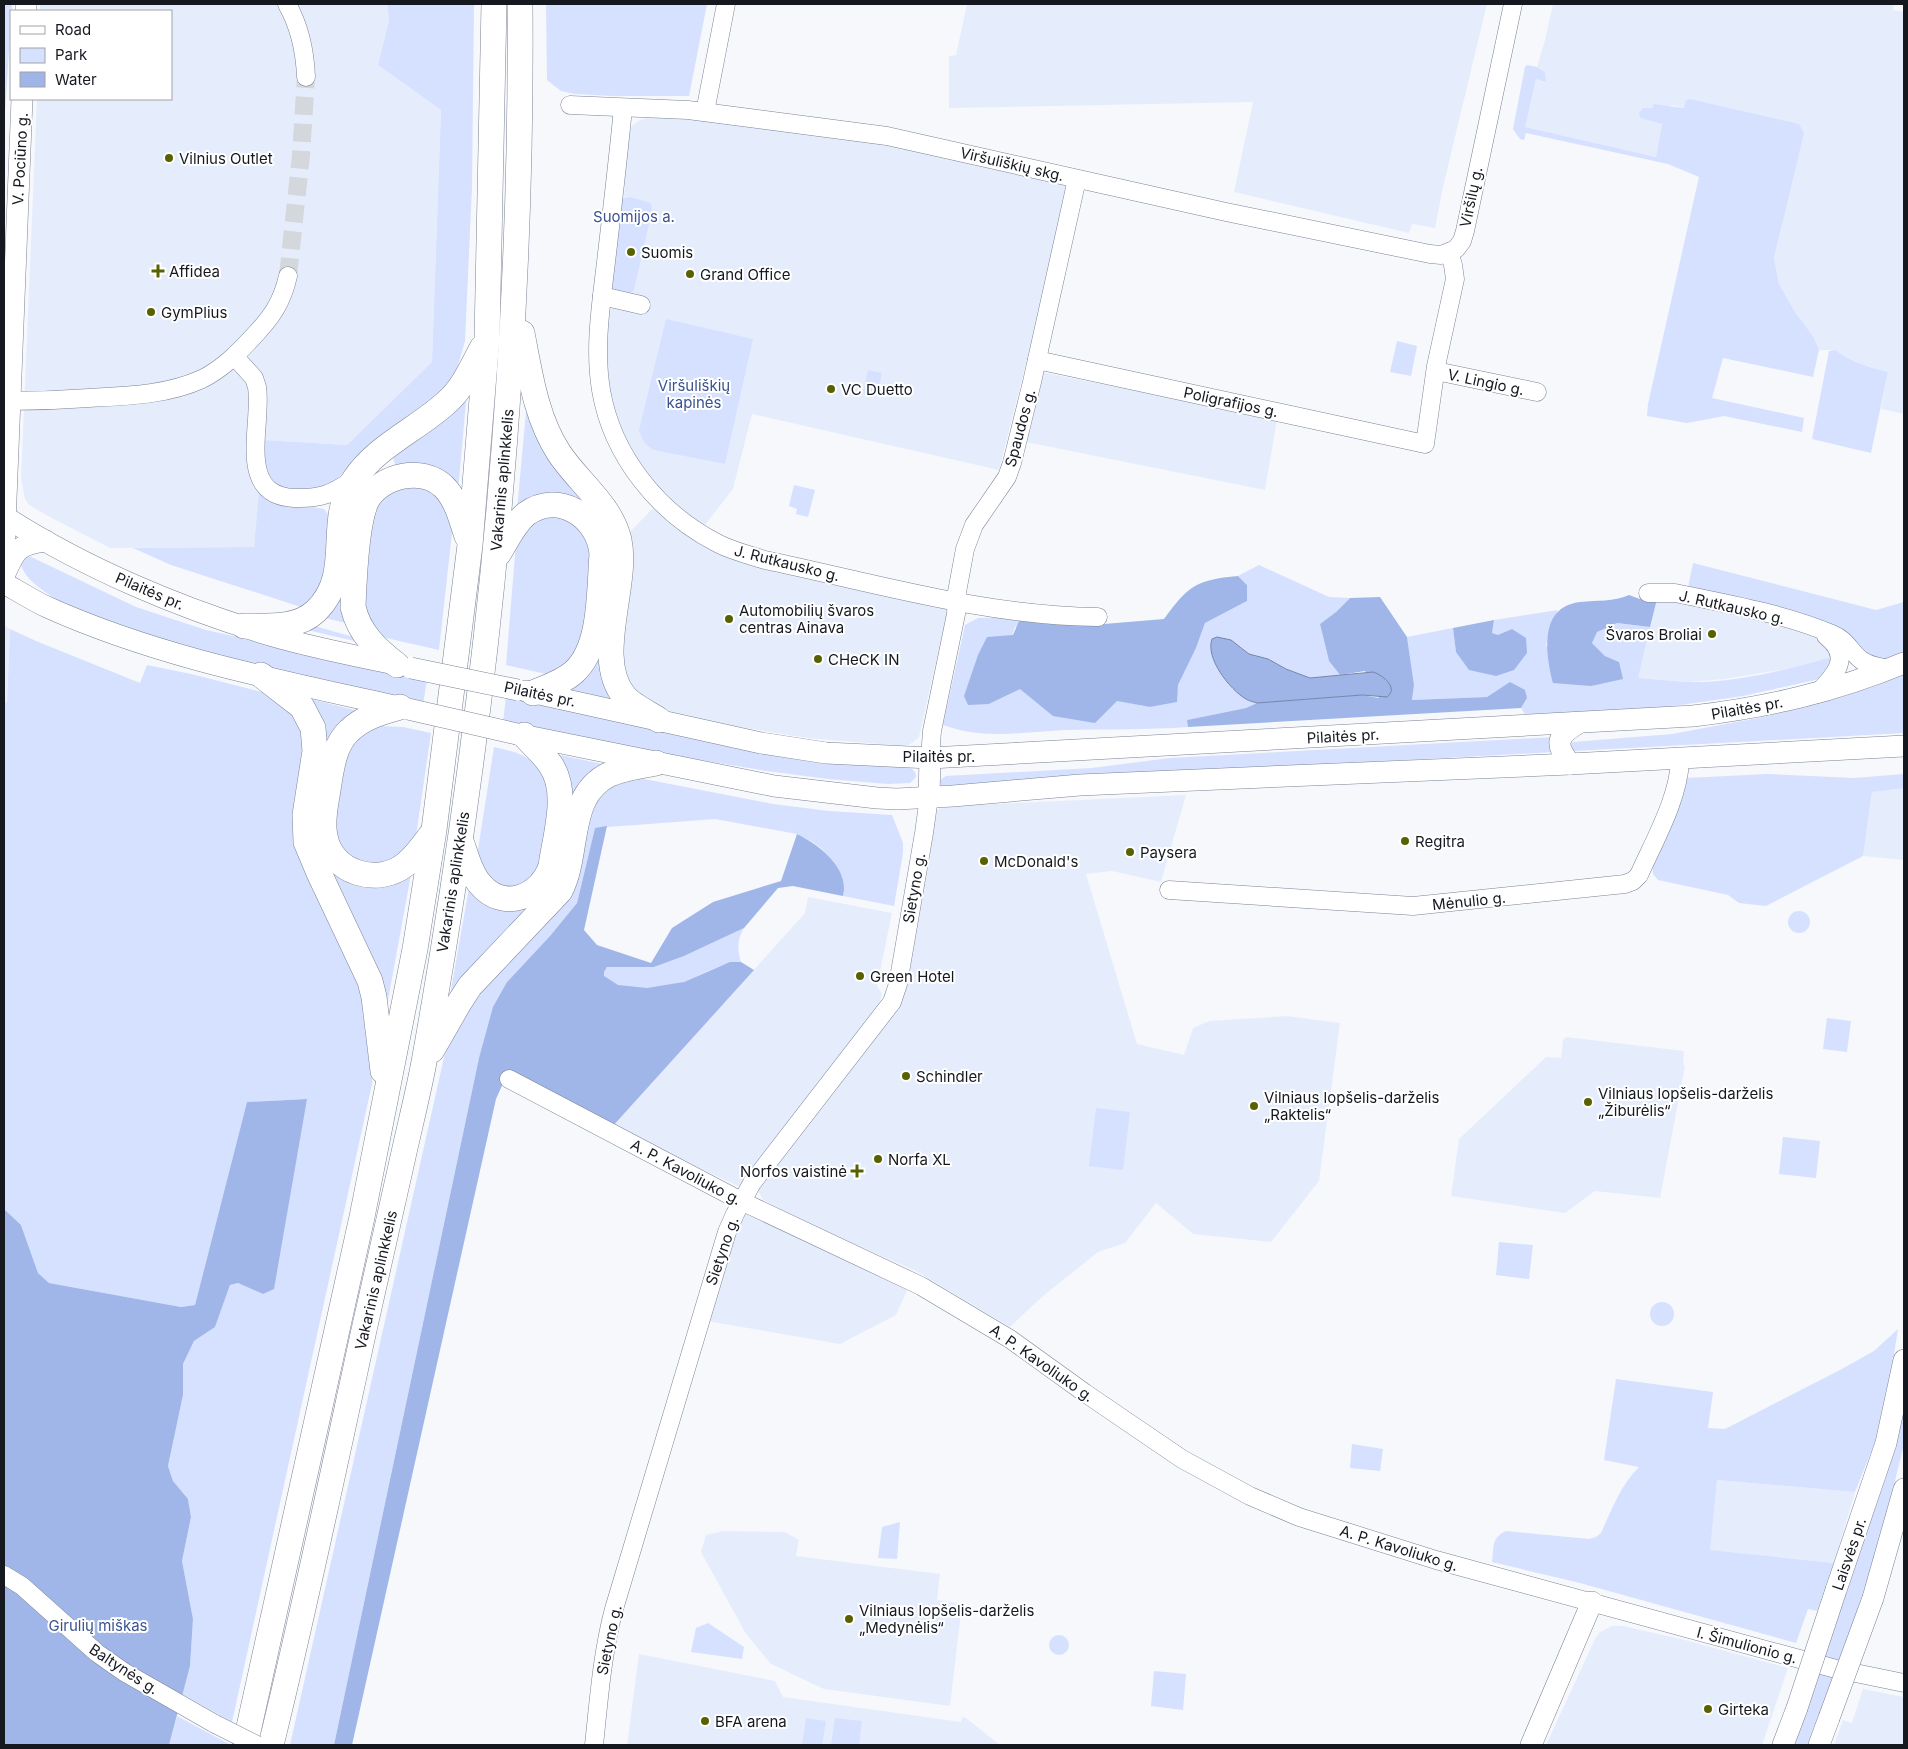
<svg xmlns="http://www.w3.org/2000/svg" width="1908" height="1749" font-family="Inter,sans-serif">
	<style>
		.built { fill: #e5edfd }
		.green { fill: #d5e1fe }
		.forest { fill: #a0b6e8 }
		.water { fill: #9fb5e7; stroke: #7686ab }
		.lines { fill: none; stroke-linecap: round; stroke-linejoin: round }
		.minor-tunnel { stroke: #d4d7db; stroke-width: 18; stroke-dasharray: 18 9; stroke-linecap: butt }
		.minor-casing { stroke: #7b8394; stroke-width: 19 }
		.major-casing { stroke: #7b8394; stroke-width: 22 }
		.highway-casing { stroke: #7b8394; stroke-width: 26 }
		.minor { stroke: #fff; stroke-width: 18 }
		.major { stroke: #fff; stroke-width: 21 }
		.highway { stroke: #fff; stroke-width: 25 }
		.minor-bridge-casing { stroke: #7b8394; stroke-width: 19; stroke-linecap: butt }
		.major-bridge-casing { stroke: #7b8394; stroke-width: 22; stroke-linecap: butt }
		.minor-bridge { stroke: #fff; stroke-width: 18 }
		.major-bridge { stroke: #fff; stroke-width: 21 }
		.poi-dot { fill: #586100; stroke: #fff; stroke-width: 2 }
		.labels { text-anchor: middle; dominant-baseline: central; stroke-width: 4; stroke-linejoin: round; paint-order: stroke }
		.poi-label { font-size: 15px; fill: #15191f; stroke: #fff; text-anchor: start }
		.street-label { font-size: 15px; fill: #15191f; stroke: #fff }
		.park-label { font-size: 15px; fill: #3a5390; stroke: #fff }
	</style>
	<rect width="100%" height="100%" fill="#f6f8fc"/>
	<g class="built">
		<polygon points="40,4 387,4 389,20 378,65 441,110 432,362 347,445 264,440 254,547 110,548 48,516 29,505 25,499 21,479 37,99 171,99 171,11 40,11"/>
		<polygon points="967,4 1487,4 1443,187 1435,228 1412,224 1409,233 1234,192 1253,102 949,108 949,56 956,55"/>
		<polygon points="1553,4 1894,4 1893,10 1904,12 1904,414 1881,409 1888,372 1861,364 1843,356 1835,350 1819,350 1813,336 1795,312 1779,284 1774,258 1782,226 1685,108 1671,105 1670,107 1646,108 1641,110 1643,119 1662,124 1656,157 1524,127 1536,79 1545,82 1545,72 1537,67 1545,40"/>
		<polygon points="650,117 703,119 904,146 1060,182 1066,187 1068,198 999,470 752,414 733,489 704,526 681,511 665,495 638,461 620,428 610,396 607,358 607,314 613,307 652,211 630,197 624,197 628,134 632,126 638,121"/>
		<polygon points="1041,372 1277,419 1265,490 1026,442"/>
		<polygon points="656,505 680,526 946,608 946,617 919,737 909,745 903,746 807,738 727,725 654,708 622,679 626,536"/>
		<polygon points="1657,599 1745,613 1823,638 1836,656 1792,668 1725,679 1689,682 1637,678"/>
		<polygon points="4,625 10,629 7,703 4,701"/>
		<polygon points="1895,788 1904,788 1904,860 1863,856 1872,792"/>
		<polygon points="1186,795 1161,882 1112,871 1086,874 1137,1044 1184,1055 1193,1028 1209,1021 1287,1016 1340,1023 1319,1181 1271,1242 1193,1234 1156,1203 1125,1243 1098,1252 1043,1296 1010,1327 916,1271 809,1224 763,1200 757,1189 892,1011 935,813 938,809 952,806"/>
		<polygon points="808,897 892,913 877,986 882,994 877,1010 744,1184 738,1186 612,1127 805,913"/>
		<polygon points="1566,1037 1684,1051 1683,1065 1685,1066 1660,1198 1595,1191 1565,1213 1451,1196 1459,1139 1546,1057 1561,1058 1563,1040"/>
		<polygon points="742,1213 748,1213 909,1286 896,1315 840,1344 707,1321"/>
		<polygon points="1717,1480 1855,1492 1834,1563 1709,1550"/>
		<polygon points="723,1531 785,1532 799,1540 796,1556 940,1574 937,1600 962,1604 950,1706 824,1689 771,1664 746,1634 701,1552 706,1535"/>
		<polygon points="1612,1626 1623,1626 1685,1640 1788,1668 1762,1745 1546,1745 1595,1639 1600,1632"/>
		<polygon points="639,1654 775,1681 783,1697 961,1722 962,1717 966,1718 1000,1745 627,1745"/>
		<polygon points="1863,1689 1904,1697 1904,1745 1834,1745 1843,1720 1852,1723"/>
	</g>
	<g class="green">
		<polygon points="4,4 12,4 4,129"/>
		<polygon points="387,4 474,4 472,187 465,341 454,379 444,393 362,454 329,487 310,490 282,488 273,484 264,471 264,440 347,445 432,362 441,110 378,65 389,20"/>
		<polygon points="546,4 707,4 689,96 613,96 574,94 561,91 547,80"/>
		<polygon points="1527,65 1537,67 1545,72 1546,82 1536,79 1525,127 1656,157 1662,124 1643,119 1640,117 1639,113 1643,108 1652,108 1654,104 1684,108 1686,100 1690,99 1799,124 1804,133 1774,258 1779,284 1795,312 1813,336 1819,350 1813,377 1723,358 1712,398 1804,418 1802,432 1724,416 1687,423 1647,416 1648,404 1699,177 1668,164 1526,133 1524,140 1520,139 1513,129 1525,67"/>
		<polygon points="630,197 651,203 652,211 634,290 628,295 614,292 611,286 622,198"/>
		<path d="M666,319l87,20 -28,125 -71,-14c-9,-5 -12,-10 -15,-20z"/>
		<polygon points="1397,341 1417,346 1411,376 1390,372"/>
		<path d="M1835,350c16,12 34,17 53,22l-17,81 -59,-14 17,-88z"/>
		<polygon points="868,370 882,373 877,396 863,393"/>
		<polygon points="467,391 458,491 396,467 393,458 450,409"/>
		<polygon points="527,401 604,521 614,701 561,690 573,682 602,525 517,510"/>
		<polygon points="399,484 438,491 453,524 439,650 373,635 362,613 368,523 379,497"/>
		<polygon points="794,485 815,490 808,517 796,514 797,509 789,506"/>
		<polygon points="259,490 302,505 324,509 331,518 328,574 307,609 171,565 133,548 254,547"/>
		<polygon points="566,513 592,539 583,651 555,676 506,665 516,543 528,522"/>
		<path d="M27,555l109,52 70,23 221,49 -4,26 -273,-67 -89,-36c-16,-10 -37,-22 -41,-40z"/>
		<polygon points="1693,563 1876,610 1904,602 1904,652 1894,658 1882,662 1688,587"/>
		<path d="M1259,565l70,32 21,1 -14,14 -16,12 9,37 11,14 -30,3 -24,-9 -18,-10 -19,-5 -9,-8 -29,-3c1,26 21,53 46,60l-11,5 -59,12 1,7c-41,3 -82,2 -123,3 -41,2 -83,10 -122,-5l22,-100 13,-7 49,-1 -12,10 -26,77 19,-9 5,-14 137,26 26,-5 2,-17 18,-37 9,-25 42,-22v-16l-9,-9z"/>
		<polygon points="343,582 349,624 322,617"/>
		<path d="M1558,610l-9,20 -3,16 73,16 -14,-6 -13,-13 4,-11 21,-9 33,4 -12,51c16,1 33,3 50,4 49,1 100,-13 148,-26l-11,21 -10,3 -72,16 -133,19 -82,4 -7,-11 6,-10 -17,-15 -23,14 -75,3 2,-15 -7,-48 46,-9 3,24 41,-17 -5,-2 2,-13z"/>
		<polygon points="311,625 357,638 359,642 303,629"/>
		<polygon points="10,629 36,641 140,683 147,665 191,674 281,697 307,731 297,823 364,986 374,1063 372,1084 232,1722 182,1694 190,1666 193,1619 182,1561 191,1517 188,1499 173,1481 168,1466 183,1395 183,1364 194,1341 215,1327 230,1285 238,1283 263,1294 307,1099 247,1102 195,1305 181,1307 49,1283 38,1273 21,1225 4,1209 4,701 7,703"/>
		<polygon points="1904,673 1904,733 1575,751 1570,750 1568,744 1573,742 1672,734 1758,718 1798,709 1834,699 1872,687"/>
		<polygon points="506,697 553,707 910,767 915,772 916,777 910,783 888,784 828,779 767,771 578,740 503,722"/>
		<polygon points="306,698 363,712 345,724 330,863 412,869 386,1011 317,851"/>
		<polygon points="380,726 403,727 431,733 416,836 392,865 351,862 332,830 349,742"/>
		<path d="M1555,737l-1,15 -490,27 -118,10c-4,-2 -7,-4 -6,-9l6,-4 146,-8 78,-10z"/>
		<path d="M494,747c33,7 38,12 59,38l-8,81 -26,25 -29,-7 -13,-28z"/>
		<path d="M555,754l57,12c-41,20 -40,44 -47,84 -2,10 -3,20 -7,29 -6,13 -18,22 -27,32 -28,30 -58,57 -82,90l20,-113 3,-1c6,9 18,16 28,18 7,1 16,1 23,-1 34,-10 37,-45 42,-75 2,-12 5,-25 4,-38 -2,-13 -8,-24 -15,-35z"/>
		<polygon points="1767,774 1854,778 1904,774 1904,788 1872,792 1863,856 1766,906 1739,903 1728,895 1658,880 1653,874 1652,864 1686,778"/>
		<polygon points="639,778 773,804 829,811 892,815 903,843 903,853 894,906 843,896 844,892 834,862 821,848 811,841 797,834 715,819 595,828 577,903 550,936 507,982 479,1058 334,1745 290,1745 447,1044 590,804 611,784"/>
		<circle cx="1799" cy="922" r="11"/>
		<path d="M744,928c-7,11 -7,21 -3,34 -20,1 -36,11 -55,19 -15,7 -54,11 -69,4 -5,-2 -9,-6 -14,-9l1,-4 3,-5h47l30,-11z"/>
		<polygon points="1827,1018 1851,1021 1847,1052 1823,1049"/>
		<polygon points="1096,1108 1130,1112 1123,1170 1089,1166"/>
		<polygon points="1783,1137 1820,1141 1816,1178 1779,1174"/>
		<polygon points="1499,1242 1533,1245 1529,1279 1496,1275"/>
		<circle cx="1662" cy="1314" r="12"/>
		<path d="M1898,1329l-10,63 -13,50 -20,50 -138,-12 -7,70 124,13 -17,48 -9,-2 -12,34 -216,-60 -88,-21c2,-15 -1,-24 14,-31l83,8 7,-2 5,-4c11,-24 19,-47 38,-66l-35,-7 12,-81 97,13 -5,36 17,1 115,-59 34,-19z"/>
		<polygon points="1904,1401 1904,1444 1890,1501 1871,1567 1834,1683 1811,1745 1791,1745 1886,1478"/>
		<polygon points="1352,1444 1383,1449 1380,1471 1350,1468"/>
		<polygon points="900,1522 897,1559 878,1558 882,1527"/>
		<polygon points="708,1623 744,1647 742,1659 691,1652 696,1628"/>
		<circle cx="1059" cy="1645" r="10"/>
		<polygon points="1154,1671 1186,1674 1183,1710 1151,1706"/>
		<polygon points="177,1716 229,1744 228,1745 169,1745"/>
		<polygon points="806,1718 826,1721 822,1745 802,1745"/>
		<polygon points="835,1718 862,1721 859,1745 831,1745"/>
	</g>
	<g class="forest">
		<path d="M1238,576l9,9v16l-42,22 -9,25 -18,37 -1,17 -27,5 -33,-6 -22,22 -42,-7 -33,-27 -31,15 -21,1 -4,-9 14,-41 9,-18 26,-2 6,-14 8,-4 77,7 60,-5c25,-34 32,-39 74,-43z"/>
		<path d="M1629,595l11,4h17l-7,28 -33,-4 -20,9 -5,11 13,13 14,6 4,17 -32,7 -38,-3c-7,-29 -15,-76 27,-81 18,-2 33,0 49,-7z"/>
		<polygon points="1380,597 1407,637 1414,685 1412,700 1487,697 1510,682 1525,690 1527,698 1521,708 1188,727 1187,720 1246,708 1257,703 1362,695 1379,698 1365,671 1340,675 1329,661 1320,624 1336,612 1350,598"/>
		<polygon points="1494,620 1492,633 1498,635 1512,629 1526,638 1527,653 1514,670 1496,676 1469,670 1456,652 1453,628"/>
		<path d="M607,826l-23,104 13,15 54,18 21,-35 41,-26 68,-21 16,-47c21,10 53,34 46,62l-50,-10 -15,2 -34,40 -60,28 -30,11h-47l-3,5v4l14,9 29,3 37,-6 46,-20h11l13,8 -142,157 -103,-57 -13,29 -144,646h-18l145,-687 14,-51 14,-25 43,-46 27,-33 18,-75z"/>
		<polygon points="307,1099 274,1289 263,1294 238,1283 230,1285 215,1327 194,1341 183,1364 183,1395 168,1466 173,1481 188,1499 191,1517 182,1561 193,1619 190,1666 169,1745 4,1745 4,1209 21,1225 38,1273 49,1283 181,1307 195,1305 247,1102"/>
	</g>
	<path class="water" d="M1217,637l14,3 18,14 19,5 18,10 24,9 63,-6c10,3 26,16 14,25l-25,-2 -105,8c-3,-1 -8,-2 -11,-4 -16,-9 -41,-41 -34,-60z"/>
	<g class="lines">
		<polyline class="minor-tunnel" points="288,276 301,155 306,77"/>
		<defs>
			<g id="minor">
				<path d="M287,4c13,23 18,47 19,73"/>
				<polyline points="570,105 688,110 887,136 1226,212 1430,254 1441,255 1456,249 1462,241 1465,231 1513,4"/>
				<path d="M623,108c-5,52 -11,103 -17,154 -5,43 -12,86 -5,128 11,66 58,124 118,154 14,7 30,11 46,16 110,23 220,56 333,57"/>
				<polyline points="705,112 726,4"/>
				<polyline points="602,296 641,305"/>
				<path d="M235,357l19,21 3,9c6,37 -22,108 37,111 27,1 38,-4 60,-19"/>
				<polyline points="1037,360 1425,444 1436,366 1455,279 1453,265 1449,252"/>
				<polyline points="1436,371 1537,392"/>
				<path d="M9,401c27,0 53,-1 80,-3 38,-2 78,-3 113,-19 20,-10 35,-25 50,-41 19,-20 30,-35 36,-62"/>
				<path d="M1648,593h27l15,3c48,10 97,19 142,38 15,6 17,16 28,25 8,7 19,8 29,10"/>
				<path d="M1817,694c18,-19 36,-37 9,-58"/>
				<polyline points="930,758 932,731 956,614 957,592 965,549 974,525 1007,477 1012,463 1032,382 1077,179"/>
				<path d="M1169,890l244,16 212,-22 8,-3 6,-6c15,-34 41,-79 41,-117"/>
				<polyline points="509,1079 741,1201 921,1286 1010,1339 1085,1393 1182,1459 1250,1496 1299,1517 1436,1560 1836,1669 1904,1683"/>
				<polyline points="4,1575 22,1586 97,1653 124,1672 215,1724"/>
				<path d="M594,1745c5,-46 8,-91 20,-136l113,-377 8,-18 17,-31 140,-181 6,-18 26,-151 5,-36"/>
			</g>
			<g id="major">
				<polyline points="26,11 26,4"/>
				<path d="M4,516c80,52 178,93 269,120 41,12 84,20 126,29"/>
				<polyline points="4,549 22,99"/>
				<path d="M4,576c11,-26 14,-32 42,-35"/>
				<path d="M4,583c14,8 28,17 43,24 113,51 236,74 356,101"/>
				<path d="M526,691l235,52 65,10 104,5 763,-42c75,-9 141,-24 211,-53"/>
				<polyline points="517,734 774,786 877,798 897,799 953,796 1080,785 1570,764 1904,746"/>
				<path d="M1570,764c-15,-20 -14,-27 7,-40"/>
				<polyline points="929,797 930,758"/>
				<polyline points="1836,1590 1886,1443 1904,1360"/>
				<polyline points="1873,1598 1904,1489"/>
				<polyline points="1531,1745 1592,1602"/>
				<polyline points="1783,1745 1797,1708"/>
				<polyline points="1819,1745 1829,1718"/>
			</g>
			<g id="highway">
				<path d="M522,333c8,41 14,85 37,120 19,29 52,52 60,87 10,45 -27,119 6,157 7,8 25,17 34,23"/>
				<path d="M499,553c8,-13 15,-29 27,-39 33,-24 73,3 76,40 -3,35 0,93 -28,118 -11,10 -27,15 -41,21"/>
				<path d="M244,626c24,0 53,3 72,-15 39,-38 9,-88 38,-131 22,-34 64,-51 93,-78 16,-14 25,-35 35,-54"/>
				<path d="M397,665c-21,-16 -38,-32 -44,-58 1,-27 3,-85 14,-107 14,-25 56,-34 77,-13 13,13 17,32 23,49"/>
				<polyline points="261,675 302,707 313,728 315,751 305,815 306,842 319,873 370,981 374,997 383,1071"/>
				<path d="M400,707c-18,5 -37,10 -51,24 -14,13 -17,34 -20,52 -2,17 -8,36 -4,53 6,37 53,51 81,28 11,-9 19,-21 27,-32"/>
				<path d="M461,841c5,14 9,32 19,43 23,28 61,13 71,-18 4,-30 19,-75 -1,-102 -7,-11 -18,-19 -26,-29"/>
				<path d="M432,1050l27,-47 11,-17 90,-95c20,-38 5,-96 50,-117 14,-6 31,-8 46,-11"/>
				<polyline points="245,1745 362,1217 415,949 434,830 470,545 487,338 494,4"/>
				<path d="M271,1745c34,-138 63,-277 93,-415 13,-58 26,-115 39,-173 7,-32 15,-63 21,-95 63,-350 99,-703 96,-1058"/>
			</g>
		</defs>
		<use href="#minor" class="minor-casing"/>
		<use href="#major" class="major-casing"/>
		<use href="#highway" class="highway-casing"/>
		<use href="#minor" class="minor"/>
		<use href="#major" class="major"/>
		<use href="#highway" class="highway"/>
		<defs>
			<polyline id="minor-bridge" points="215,1724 257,1745"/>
			<g id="major-bridge">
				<polyline points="411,668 518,690"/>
				<polyline points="408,709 517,734"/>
				<polyline points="1797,1708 1836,1590"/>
				<polyline points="1829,1718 1873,1598"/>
			</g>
		</defs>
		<use href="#minor-bridge" class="minor-bridge-casing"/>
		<use href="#major-bridge" class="major-bridge-casing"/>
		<use href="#minor-bridge" class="minor-bridge"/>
		<use href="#major-bridge" class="major-bridge"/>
	</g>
	<g class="poi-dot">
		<circle cx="169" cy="158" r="5"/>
		<circle cx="631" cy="252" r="5"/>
		<path d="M155.5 263.5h5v5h5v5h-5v5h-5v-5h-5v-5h5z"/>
		<circle cx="690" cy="274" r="5"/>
		<circle cx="151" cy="312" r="5"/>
		<circle cx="831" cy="389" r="5"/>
		<circle cx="729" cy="619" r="5"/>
		<circle cx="1712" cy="634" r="5"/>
		<circle cx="818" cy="659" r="5"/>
		<circle cx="1405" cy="841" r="5"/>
		<circle cx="1130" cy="852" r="5"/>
		<circle cx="984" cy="861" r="5"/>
		<circle cx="860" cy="976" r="5"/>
		<circle cx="906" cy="1076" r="5"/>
		<circle cx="1588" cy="1102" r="5"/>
		<circle cx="1254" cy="1106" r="5"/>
		<circle cx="878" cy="1159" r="5"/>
		<path d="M854.5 1163.5h5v5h5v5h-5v5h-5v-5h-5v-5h5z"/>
		<circle cx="849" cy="1619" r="5"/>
		<circle cx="1708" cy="1709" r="5"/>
		<circle cx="705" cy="1721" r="5"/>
	</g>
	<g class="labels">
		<g class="poi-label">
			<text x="179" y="158">Vilnius Outlet</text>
			<text x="641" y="252">Suomis</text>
			<text x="169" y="271">Affidea</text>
			<text x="700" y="274">Grand Office</text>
			<text x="161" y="312">GymPlius</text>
			<text x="841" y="389">VC Duetto</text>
			<text x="739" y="610">Automobilių švaros<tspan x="739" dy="17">centras Ainava</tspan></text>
			<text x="1702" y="634" text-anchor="end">Švaros Broliai</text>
			<text x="828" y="659">CHeCK IN</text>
			<text x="1415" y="841">Regitra</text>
			<text x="1140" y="852">Paysera</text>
			<text x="994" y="861">McDonald's</text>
			<text x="870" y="976">Green Hotel</text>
			<text x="916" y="1076">Schindler</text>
			<text x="1598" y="1093">Vilniaus lopšelis-darželis<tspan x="1598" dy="17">„Žiburėlis“</tspan></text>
			<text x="1264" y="1097">Vilniaus lopšelis-darželis<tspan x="1264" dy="17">„Raktelis“</tspan></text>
			<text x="888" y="1159">Norfa XL</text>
			<text x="847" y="1171" text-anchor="end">Norfos vaistinė</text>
			<text x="859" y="1610">Vilniaus lopšelis-darželis<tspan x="859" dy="17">„Medynėlis“</tspan></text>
			<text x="1718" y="1709">Girteka</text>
			<text x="715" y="1721">BFA arena</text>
		</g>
		<g class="street-label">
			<text transform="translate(20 159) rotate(-87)">V. Pociūno g.</text>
			<text transform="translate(1012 164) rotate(13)">Viršuliškių skg.</text>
			<text transform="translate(1471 197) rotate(-78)">Viršilų g.</text>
			<text transform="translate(1486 382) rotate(12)">V. Lingio g.</text>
			<text transform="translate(1231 402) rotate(12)">Poligrafijos g.</text>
			<text transform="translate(1020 428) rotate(-75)">Spaudos g.</text>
			<text transform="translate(502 480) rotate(-85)">Vakarinis aplinkkelis</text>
			<text transform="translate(787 563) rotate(14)">J. Rutkausko g.</text>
			<text transform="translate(150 591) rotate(23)">Pilaitės pr.</text>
			<text transform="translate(1732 607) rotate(13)">J. Rutkausko g.</text>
			<text transform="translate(540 694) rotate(12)">Pilaitės pr.</text>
			<text transform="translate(1747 708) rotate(-10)">Pilaitės pr.</text>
			<text transform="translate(1343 736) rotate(-3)">Pilaitės pr.</text>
			<text x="939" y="756">Pilaitės pr.</text>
			<text transform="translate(453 882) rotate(-81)">Vakarinis aplinkkelis</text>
			<text transform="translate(914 888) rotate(-80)">Sietyno g.</text>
			<text transform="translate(1469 901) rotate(-6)">Mėnulio g.</text>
			<text transform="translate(686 1172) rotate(28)">A. P. Kavoliuko g.</text>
			<text transform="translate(722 1251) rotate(-71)">Sietyno g.</text>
			<text transform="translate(376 1280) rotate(-77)">Vakarinis aplinkkelis</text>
			<text transform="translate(1042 1363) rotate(35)">A. P. Kavoliuko g.</text>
			<text transform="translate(1399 1548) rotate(17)">A. P. Kavoliuko g.</text>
			<text transform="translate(1849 1554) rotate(-71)">Laisvės pr.</text>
			<text transform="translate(609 1640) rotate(-78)">Sietyno g.</text>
			<text transform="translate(1747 1645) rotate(15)">I. Šimulionio g.</text>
			<text transform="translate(124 1669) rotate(33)">Baltynės g.</text>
		</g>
		<g class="park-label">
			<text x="634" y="216">Suomijos a.</text>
			<text x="694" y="385">Viršuliškių<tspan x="694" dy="17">kapinės</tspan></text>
			<text x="98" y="1625">Girulių miškas</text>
		</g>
	</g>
	<rect width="1908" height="1749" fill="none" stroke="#15191f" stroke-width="10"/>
	<rect x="10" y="10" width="162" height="90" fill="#ffffff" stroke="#a1a3a5"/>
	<rect x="20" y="26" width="25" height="8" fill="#ffffff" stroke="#a1a3a5"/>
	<text x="55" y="35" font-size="15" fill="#15191f">Road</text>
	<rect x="20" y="48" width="25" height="15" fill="#d5e1fe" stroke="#a1a3a5"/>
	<text x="55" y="60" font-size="15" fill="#15191f">Park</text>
	<rect x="20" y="72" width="25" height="15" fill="#9fb5e7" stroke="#a1a3a5"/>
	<text x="55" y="85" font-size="15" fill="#15191f">Water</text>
</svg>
